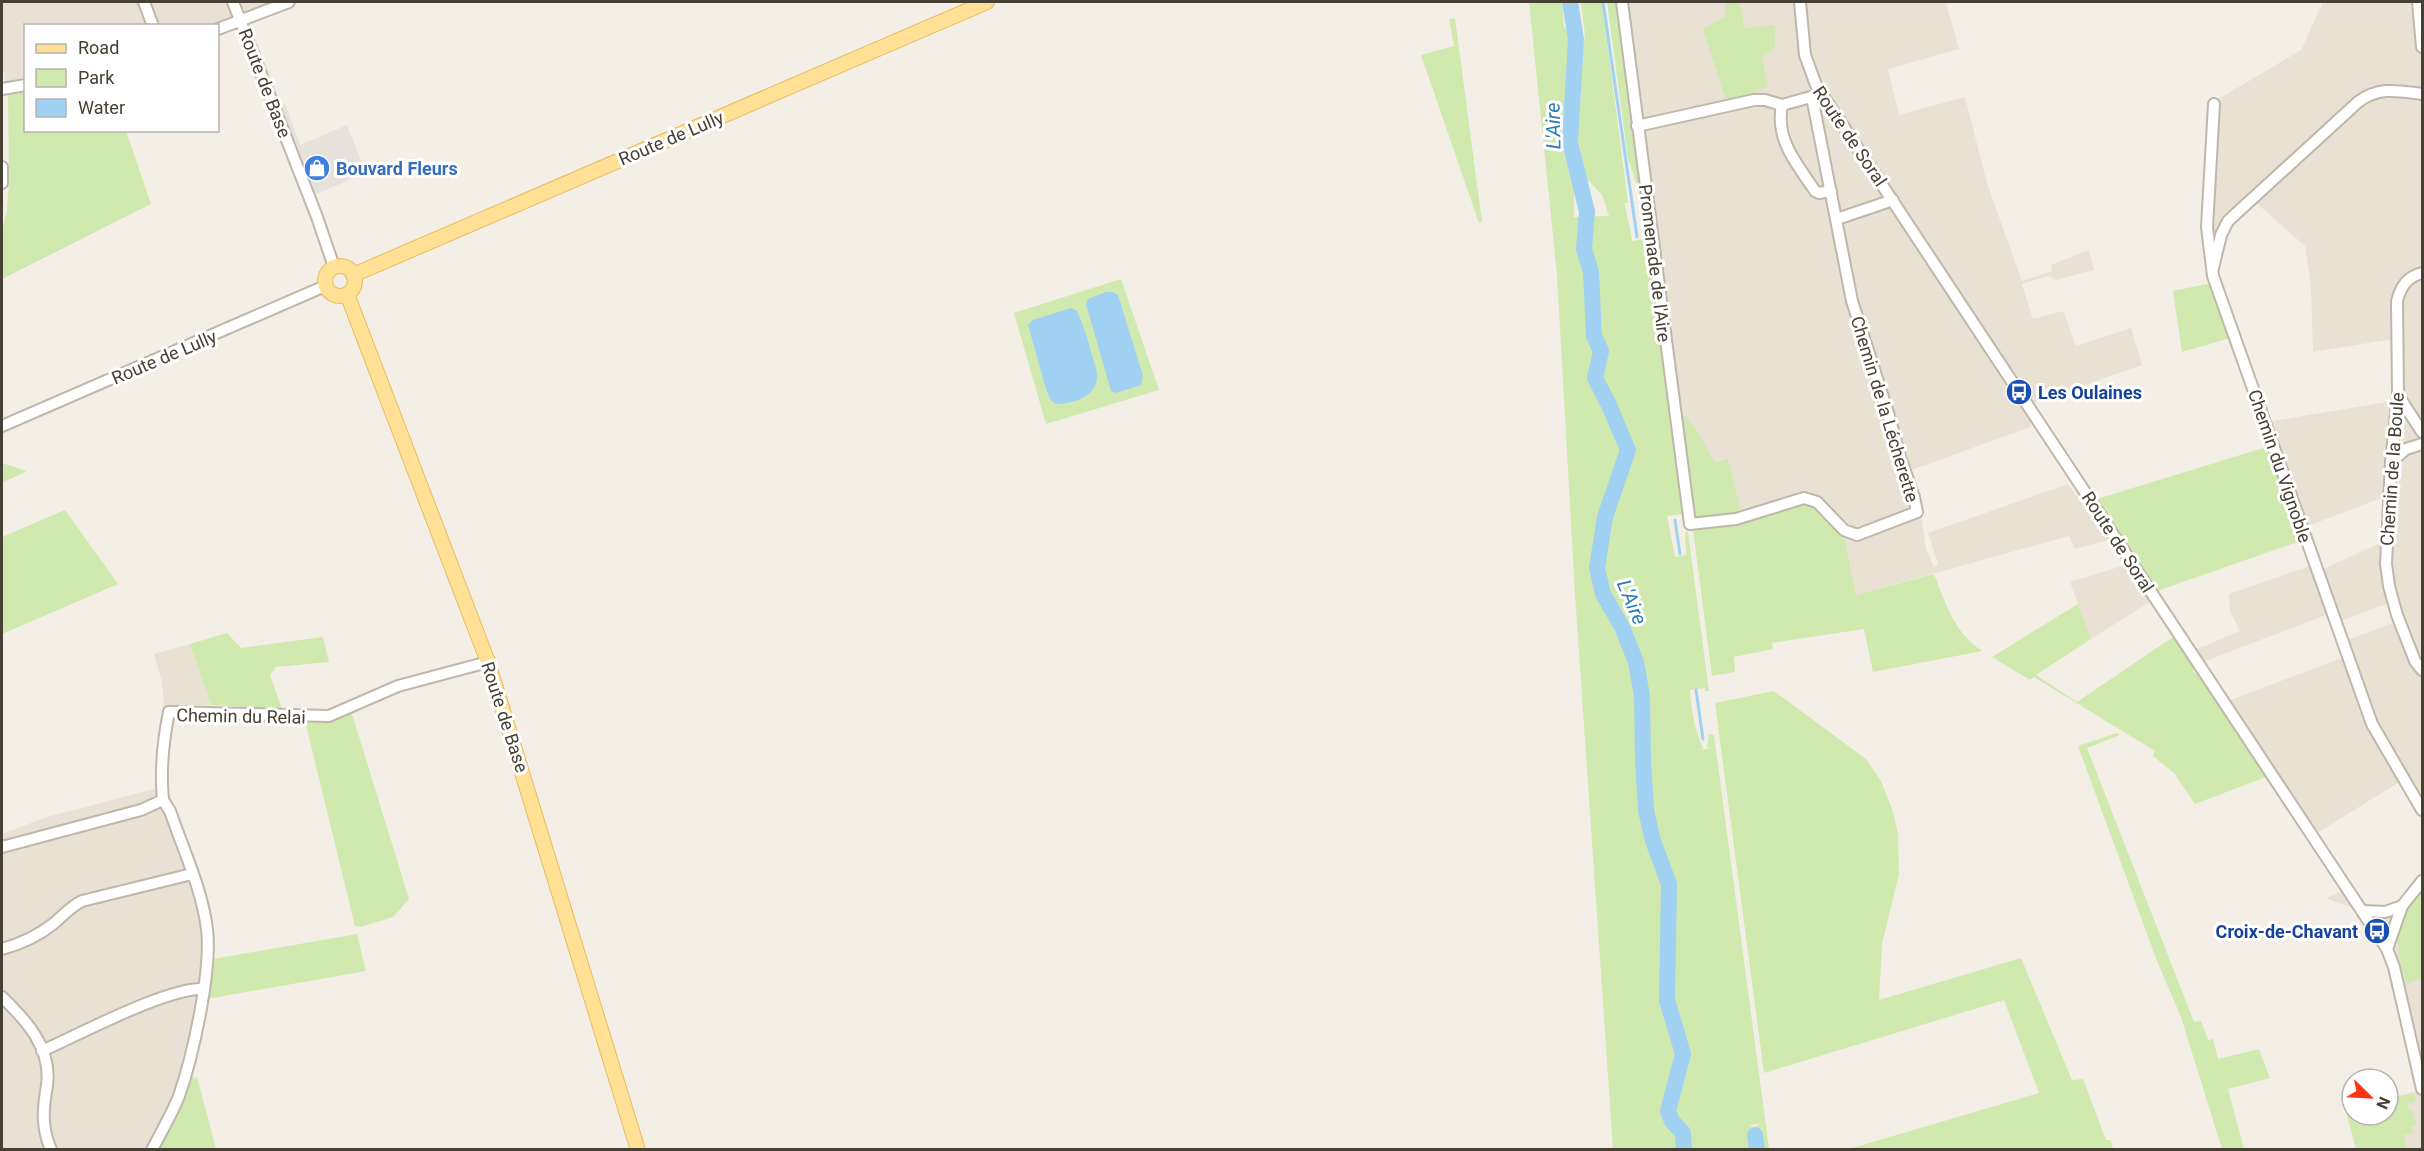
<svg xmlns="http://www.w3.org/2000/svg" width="2424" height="1151" font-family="Roboto,sans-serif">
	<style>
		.residential { fill: #e8e1d4 }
		.industrial { fill: #e6e1db }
		.green { fill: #cfe9ae }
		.water { fill: #a1d1f2 }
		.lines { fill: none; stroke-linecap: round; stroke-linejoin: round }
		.stream { stroke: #a1d1f2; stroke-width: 3 }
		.river { stroke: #a1d1f2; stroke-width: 16 }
		.minor-casing { stroke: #bfb7a9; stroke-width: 14 }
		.major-casing { stroke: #e6bd62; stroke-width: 16 }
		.minor { stroke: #fff; stroke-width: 10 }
		.major { stroke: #ffe094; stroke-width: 14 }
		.labels { text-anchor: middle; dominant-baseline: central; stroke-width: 6; stroke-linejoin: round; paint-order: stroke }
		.street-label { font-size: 18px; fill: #474035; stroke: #fff }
		.shop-label { font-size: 18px; font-weight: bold; fill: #366cbe; stroke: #fff; text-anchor: start }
		.transit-label { font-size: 18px; font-weight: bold; fill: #164399; stroke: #fff; text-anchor: start }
		.water-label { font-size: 20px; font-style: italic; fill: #2c7cb5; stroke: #fff }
	</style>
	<rect width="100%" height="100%" fill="#f4efe6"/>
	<g class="residential">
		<polygon points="2,2 298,2 218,33 218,26 26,26 25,90 6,93 4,72 2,72"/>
		<polygon points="1625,2 1946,2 1959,49 1888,69 1899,115 1965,97 1987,183 2022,281 2052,271 2051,265 2089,250 2094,270 2056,280 2047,276 2022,284 2033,319 2063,311 2076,346 2131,328 2142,365 2036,402 2030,427 1909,471 1919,498 1926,549 1934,567 1938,564 1928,533 2068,484 2108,540 2075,549 2069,536 1856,595 1844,535 1743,520 1728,460 1715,464 1696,430 1677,407"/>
		<polygon points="2323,2 2416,2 2419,16 2422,82 2422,816 2401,781 2317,833 2228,701 2342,658 2337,644 2395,622 2389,603 2330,625 2326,615 2203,662 2195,650 2240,631 2230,612 2229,594 2310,566 2321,570 2384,541 2384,497 2300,529 2267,422 2393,401 2393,339 2313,352 2311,286 2305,246 2254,201 2227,228 2212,283 2210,104 2301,50"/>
		<polygon points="2125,565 2150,602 2091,639 2070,582"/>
		<polygon points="190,644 211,705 186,706 162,711 164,703 162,682 154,654"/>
		<polygon points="154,789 170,795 210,907 214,932 213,959 206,1005 181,1105 157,1149 2,1150 2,834 47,817"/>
		<polygon points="2422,872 2422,1149 2356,1149 2346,1111 2352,1109 2352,1115 2388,1115 2388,1099 2417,1091 2385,956 2355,909 2326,898 2342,891 2360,896 2368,905 2375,908 2387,907 2402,899"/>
	</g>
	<polygon class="industrial" points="285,103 300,145 347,125 366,173 314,195 278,106"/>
	<g class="green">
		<path d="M1529,2h33l2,25 3,3 3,21 -9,89 13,51v26l35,-1 -7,-21 -16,-17 -8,-40 3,-44 -1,-23 5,-36 -4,-33h21l26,201h-3c1,13 6,25 7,38l12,-2v-24h3l39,302h-3l-1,-3 -15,2 8,41 11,-2 -1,-26v3h3l21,159h-4v-3l-15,2c1,19 5,42 13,58l-5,2 14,-2 -5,-1 2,-13 5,1 55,414h-7l-2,-17 -4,-6 4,-2 -12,1 4,1 -2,8 2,15h-139l-38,-555 -18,-319z"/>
		<polygon points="1607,2 1619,2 1645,200 1640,201 1638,188 1628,159"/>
		<polygon points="1725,2 1740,2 1744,29 1774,25 1775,47 1762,58 1768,87 1727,103 1703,29 1725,17"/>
		<polygon points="1455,18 1482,222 1479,223 1421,55 1454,46 1449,19"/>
		<polygon points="25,90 26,130 126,131 151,204 2,279 2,230 7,209 9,183 8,92"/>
		<polygon points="1121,279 1159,390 1046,424 1014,313"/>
		<polygon points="2212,283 2230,338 2182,352 2173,291"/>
		<path d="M1677,407l19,22 19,34 13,-4 15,61 67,-18 34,33 12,60 78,-21c12,31 20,58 48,77l-109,21 -9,-43 -92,14 1,6 -39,8 1,15 -23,4z"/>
		<polygon points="2270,446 2303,540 2157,591 2097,499"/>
		<polygon points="2,463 27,471 2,483"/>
		<polygon points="65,510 118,584 2,634 2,537"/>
		<polygon points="2078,604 2091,639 2036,675 2077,702 2173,637 2194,667 2193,672 2198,673 2266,777 2195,804 2174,773 2153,756 2155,751 2034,677 2030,680 1992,657"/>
		<polygon points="227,633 241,648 323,637 329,662 276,667 270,675 282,709 211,705 190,644"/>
		<polygon points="1774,691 1866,759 1881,781 1893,812 1898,834 1899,874 1882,944 1879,1000 2021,958 2072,1080 2083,1079 2106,1140 2111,1140 2113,1149 1849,1149 2039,1093 2004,1000 1764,1073 1715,703"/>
		<polygon points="352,714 409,899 393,917 360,927 355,926 305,721 331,721"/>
		<polygon points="2116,733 2120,735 2087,748 2194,1022 2201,1021 2208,1040 2213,1039 2218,1059 2259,1049 2270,1078 2228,1089 2244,1149 2222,1149 2181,1017 2157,961 2078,746"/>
		<polygon points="2422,889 2422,978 2406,984 2398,951 2399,946 2396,940 2406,910"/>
		<polygon points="357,934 366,971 207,999 213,959"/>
		<polygon points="197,1077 216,1149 157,1150 181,1105 189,1078"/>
		<polygon points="2414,1093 2415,1101 2407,1104 2409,1110 2412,1110 2416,1124 2411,1126 2413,1134 2403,1135 2407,1149 2356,1149 2346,1111 2352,1109 2352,1115 2388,1115 2388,1099"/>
	</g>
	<g class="water">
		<polygon points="1106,292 1113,292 1118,295 1143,376 1141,385 1116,393 1111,391 1086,304 1088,299"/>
		<path d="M1071,308l6,3c6,13 10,26 14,40 2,9 7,19 6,28 -2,19 -26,25 -42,25l-5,-5 -4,-10 -18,-64 5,-5z"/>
	</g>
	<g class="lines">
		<g class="stream">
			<polyline points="1603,2 1637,237"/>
			<polyline points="1675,520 1680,554"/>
			<polyline points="1696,690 1703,739"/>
		</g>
		<g class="river">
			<polyline points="1570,2 1576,39 1570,142 1587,212 1584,249 1591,272 1594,336 1601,351 1595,378 1609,405 1628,450 1605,517 1597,568 1603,594 1622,627 1636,662 1642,696 1643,761 1646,810 1653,841 1669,884 1667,1000 1683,1054 1668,1111 1672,1121 1683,1133 1684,1150"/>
			<polyline points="1755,1135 1757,1150"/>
		</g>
		<defs>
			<g id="minor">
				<polyline points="144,2 153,26"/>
				<polyline points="233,2 317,217 334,267"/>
				<polyline points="1622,2 1690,524 1736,519 1804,498 1817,502 1844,530 1857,535 1917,512 1914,497 1900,457 1889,416 1852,301 1812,97"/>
				<polyline points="1800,2 1805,55 1816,85 2387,949 2394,967 2422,1089"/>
				<polyline points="2418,2 2422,47"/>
				<polyline points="218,29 289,2"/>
				<polyline points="2,89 26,85"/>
				<polyline points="2214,104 2207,227 2213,276 2372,724 2422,810"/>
				<path d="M1782,105c-7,35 15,59 33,86l4,2 12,-2"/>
				<polyline points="1637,126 1754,100 1765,100 1782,105 1818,95"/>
				<polyline points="2,167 2,183"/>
				<polyline points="1837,219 1893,200"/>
				<path d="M2213,268l8,-33 7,-14 130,-119c21,-16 41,-11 64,-8"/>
				<path d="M2422,273c-15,4 -21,13 -25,28l1,94 -7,67 -5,102 3,22 8,29 18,46 7,9"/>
				<polyline points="2398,395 2422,432"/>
				<polyline points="2,426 325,286"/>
				<polyline points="2391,462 2406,449 2422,444"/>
				<path d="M2,847l139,-37 22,-10c-3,-30 0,-59 6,-88l160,4 69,-30 90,-24"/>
				<polyline points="2364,911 2385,912 2402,906"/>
				<path d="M2,949c18,-5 36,-13 51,-25 10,-8 18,-18 29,-23l110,-27"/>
				<polyline points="2387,949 2402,906 2422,881"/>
				<path d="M2,997c24,23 50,51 45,88 -4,24 -6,41 4,65"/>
				<path d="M42,1051c36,-16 126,-64 161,-62"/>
				<path d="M152,1150c9,-18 20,-36 27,-54 14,-40 33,-126 28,-167 -5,-40 -24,-80 -37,-118l-7,-11"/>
			</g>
			<g id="major">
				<circle cx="340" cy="281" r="15"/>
				<polyline points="353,275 987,2"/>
				<polyline points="347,294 488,662 638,1150"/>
			</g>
		</defs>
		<use href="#minor" class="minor-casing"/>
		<use href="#major" class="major-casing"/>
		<use href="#minor" class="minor"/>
		<use href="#major" class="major"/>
	</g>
	<defs>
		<symbol id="shop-disc" viewBox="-11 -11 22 22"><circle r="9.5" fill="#3f7fe0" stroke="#fff"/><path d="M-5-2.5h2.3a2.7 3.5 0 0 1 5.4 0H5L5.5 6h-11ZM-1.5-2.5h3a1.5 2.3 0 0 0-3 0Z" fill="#fff"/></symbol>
		<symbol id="bus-disc" viewBox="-11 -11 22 22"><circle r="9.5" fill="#1a4fb4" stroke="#fff"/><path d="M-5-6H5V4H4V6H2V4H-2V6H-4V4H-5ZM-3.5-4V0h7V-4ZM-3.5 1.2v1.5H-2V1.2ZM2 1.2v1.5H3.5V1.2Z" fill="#fff"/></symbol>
	</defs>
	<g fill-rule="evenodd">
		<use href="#shop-disc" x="302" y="153" width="30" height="30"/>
		<use href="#bus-disc" x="2004" y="377" width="30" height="30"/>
		<use href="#bus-disc" x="2362" y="916" width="30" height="30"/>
	</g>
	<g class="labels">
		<g class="street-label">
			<text transform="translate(265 83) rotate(69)">Route de Base</text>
			<text transform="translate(1850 136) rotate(56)">Route de Soral</text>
			<text transform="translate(671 138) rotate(-23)">Route de Lully</text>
			<text transform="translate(1655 263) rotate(83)">Promenade de l'Aire</text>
			<text transform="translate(164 357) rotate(-23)">Route de Lully</text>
			<text transform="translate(1885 409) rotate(73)">Chemin de la Lécherette</text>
			<text transform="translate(2280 466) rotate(71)">Chemin du Vignoble</text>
			<text transform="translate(2392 469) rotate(-86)">Chemin de la Boule</text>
			<text transform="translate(2118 542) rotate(57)">Route de Soral</text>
			<text transform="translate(241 716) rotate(1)">Chemin du Relai</text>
			<text transform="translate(505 717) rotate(72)">Route de Base</text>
		</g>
		<g class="shop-label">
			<text x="336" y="168">Bouvard Fleurs</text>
		</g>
		<g class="transit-label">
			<text x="2038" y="392">Les Oulaines</text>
			<text x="2358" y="931" text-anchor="end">Croix-de-Chavant</text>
		</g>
		<g class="water-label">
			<text transform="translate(1553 126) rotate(-91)">L'Aire</text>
			<text transform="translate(1632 602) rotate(67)">L'Aire</text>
		</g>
	</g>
	<rect width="2424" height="1151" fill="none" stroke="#474035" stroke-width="6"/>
	<rect x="24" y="24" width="195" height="108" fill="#ffffff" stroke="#b5b3ae" stroke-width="1.5"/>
	<rect x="36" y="44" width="30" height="9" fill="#ffe094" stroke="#b5b3ae" stroke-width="1.5"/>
	<text x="78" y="54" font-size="18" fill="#474035">Road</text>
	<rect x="36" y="69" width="30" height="18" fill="#cfe9ae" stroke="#b5b3ae" stroke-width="1.5"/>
	<text x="78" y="84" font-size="18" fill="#474035">Park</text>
	<rect x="36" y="99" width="30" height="18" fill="#a1d1f2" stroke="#b5b3ae" stroke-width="1.5"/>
	<text x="78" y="114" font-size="18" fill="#474035">Water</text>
	<g transform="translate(2370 1097) rotate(114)"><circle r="28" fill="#ffffff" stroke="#b5b3ae" stroke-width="1.5"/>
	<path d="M0-4.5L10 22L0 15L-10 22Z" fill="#fe3413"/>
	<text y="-9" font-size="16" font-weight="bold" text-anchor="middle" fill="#474035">N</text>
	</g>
</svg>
